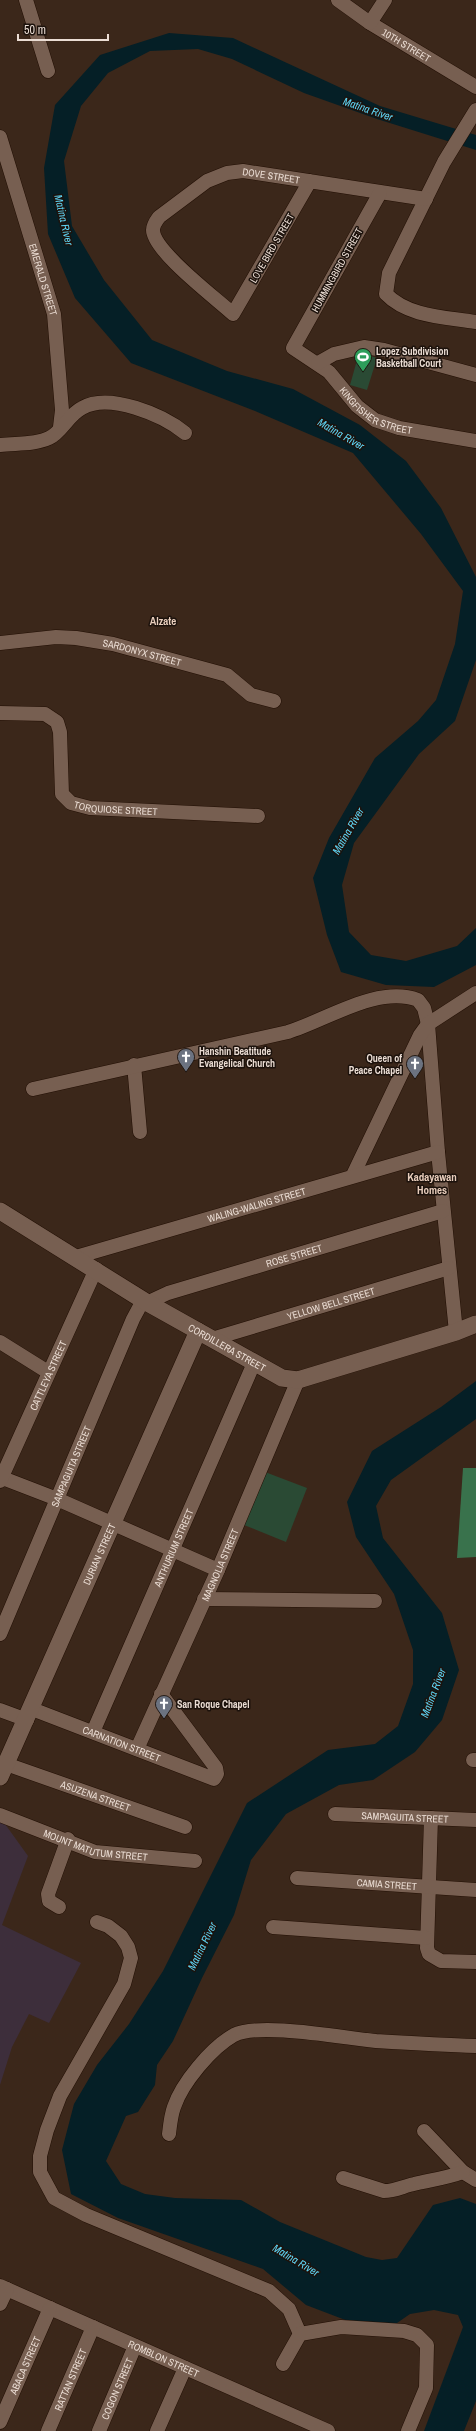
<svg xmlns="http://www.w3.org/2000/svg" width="476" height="2431" font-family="'Archivo Narrow',sans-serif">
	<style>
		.education { fill: #3d2e3b }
		.green { fill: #2a4a34 }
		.forest { fill: #39724c }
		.water { fill: #051f26 }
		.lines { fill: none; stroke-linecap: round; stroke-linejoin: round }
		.minor-casing { stroke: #220f04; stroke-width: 15 }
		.tertiary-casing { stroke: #220f04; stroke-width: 18 }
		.minor { stroke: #775f51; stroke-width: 14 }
		.tertiary { stroke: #775f51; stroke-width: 17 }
		.labels { text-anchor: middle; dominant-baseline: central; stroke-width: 3; stroke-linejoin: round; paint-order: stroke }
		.street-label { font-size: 10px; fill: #ebddd4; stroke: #1c120c }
		.poi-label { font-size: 10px; font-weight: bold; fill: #ebddd4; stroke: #1c120c; text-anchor: start }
		.water-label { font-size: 11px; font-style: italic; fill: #5fd6f6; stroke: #1c120c }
		.neighbourhood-label { font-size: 11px; font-weight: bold; fill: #e9cebd; stroke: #1c120c }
	</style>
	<rect width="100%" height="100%" fill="#3b271a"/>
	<polygon class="education" points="0,1817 28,1856 2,1925 81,1963 49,2023 29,2014 12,2047 0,2085"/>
	<g class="green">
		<polygon points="359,353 377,358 367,390 350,385"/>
		<polygon points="265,1472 307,1488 286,1542 244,1525"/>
	</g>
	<polygon class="forest" points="463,1468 476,1468 476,1557 457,1558"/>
	<g class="water">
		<polygon points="169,33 233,38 380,106 476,135 476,150 377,119 304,93 232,59 198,49 150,51 108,73 81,106 64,161 72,226 104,280 152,340 227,371 293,389 360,425 406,461 441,508 476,577 476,660 455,721 419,754 354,843 342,885 349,932 371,955 406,961 457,946 476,928 476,965 434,987 386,985 341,972 327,935 313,878 329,838 375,758 418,721 436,700 455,644 463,591 421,534 353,453 255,411 131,363 75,298 48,234 44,168 55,105 100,55"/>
		<polygon points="476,1381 476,1419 391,1480 376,1506 383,1538 442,1613 459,1670 442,1720 415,1752 373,1780 339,1785 286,1814 251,1860 234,1915 202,1978 173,2041 157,2065 155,2085 138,2112 126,2116 106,2161 121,2184 145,2194 175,2198 241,2200 280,2222 366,2257 382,2260 397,2258 433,2205 460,2198 476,2204 476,2401 464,2431 424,2431 463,2327 458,2315 434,2310 410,2314 397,2323 378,2325 348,2321 306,2305 263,2269 118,2218 71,2194 62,2150 74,2104 97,2065 129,2024 163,1971 247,1803 328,1750 375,1744 398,1726 413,1684 413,1650 394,1594 356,1537 347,1502 372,1451 441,1407"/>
	</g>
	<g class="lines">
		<defs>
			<g id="minor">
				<polyline points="26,0 48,71"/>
				<path id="s1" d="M338,0l32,23 106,64"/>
				<polyline points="370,23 385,0"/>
				<path d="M476,110l-32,52 -55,111 -3,21c22,23 60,23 90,28"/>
				<path id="s2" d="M0,137l54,177 8,96 -2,17"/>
				<path id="s3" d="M310,181l-77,133c-16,-15 -80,-63 -80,-84 0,-5 3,-9 6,-13l48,-36 20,-8 16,-2 183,28"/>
				<path id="s4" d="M380,193l-87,155 36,24 28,34 18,14 24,8 77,13"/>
				<polyline points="318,363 334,354 364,347 384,350 476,375"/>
				<path d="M0,445c16,-2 34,0 49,-7 12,-5 19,-23 33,-30 27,-16 81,7 103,25"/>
				<path id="s5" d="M0,643l56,-6 20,1 37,6 114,31 24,20 23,6"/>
				<path id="s6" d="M0,713l45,1 12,8 3,10 2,62 9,9 19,5 168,8"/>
				<polyline points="134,1065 140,1132"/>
				<path d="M33,1089l255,-57c39,-12 89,-47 130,-32l6,8 4,16 10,128 18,180"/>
				<polyline points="353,1175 420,1035 428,1024 476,993"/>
				<path id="s7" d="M76,1257l362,-105"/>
				<path id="s8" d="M212,1339l237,-71"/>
				<polyline points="0,1342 48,1372"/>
				<polyline points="0,1477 57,1499 218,1570"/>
				<path id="s9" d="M0,1481l96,-212"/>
				<polyline points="204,1599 375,1601"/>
				<path id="s10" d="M0,1634l133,-315 7,-13 28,-13 275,-82"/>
				<path id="s11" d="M32,1709l182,70 3,-5 -1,-6 -55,-74"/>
				<polyline points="0,1710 27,1720"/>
				<path id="s12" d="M93,1732l161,-369"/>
				<path id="s13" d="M137,1749l81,-179 80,-190"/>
				<polyline points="473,1760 476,1760"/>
				<path id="s14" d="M6,1764l179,63"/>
				<path id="s15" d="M335,1814l141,6"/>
				<path id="s16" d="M0,1815l95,37 100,9"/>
				<polyline points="431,1818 427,1948 429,1954 441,1961 476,1962"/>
				<path id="s17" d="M297,1878l179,12"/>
				<polyline points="59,1907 49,1901 48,1894 68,1839"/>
				<polyline points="97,1922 108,1926 121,1936 128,1947 131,1958 124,1984 60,2096 47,2130 40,2156 40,2172 54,2198 86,2215 269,2291 289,2309 300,2334"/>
				<polyline points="273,1927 426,1938"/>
				<polyline points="424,2131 463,2172 476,2180"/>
				<path d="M169,2134c1,-9 2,-19 5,-27 8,-24 37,-59 60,-72 25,-13 110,3 142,6 33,2 67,4 100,5"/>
				<path d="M343,2178l41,13c11,0 20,-5 30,-7 17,-4 33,-6 49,-12"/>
				<path id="s18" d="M0,2286l328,145"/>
				<polyline points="0,2304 7,2289"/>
				<polyline points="283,2364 300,2334 341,2327 404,2331 417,2335 427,2345 426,2388 408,2431"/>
				<path id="s19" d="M0,2422l50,-114"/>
				<path id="s20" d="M48,2431l45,-104"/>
				<path id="s21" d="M99,2431l36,-85"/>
				<polyline points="157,2431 185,2368"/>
			</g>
			<g id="tertiary">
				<path id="s22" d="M0,1211l146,91 136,76 16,2 158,-48 20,-8"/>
				<path id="s23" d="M0,1777l198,-446"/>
			</g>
		</defs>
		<use href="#minor" class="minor-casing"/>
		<use href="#tertiary" class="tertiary-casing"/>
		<use href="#minor" class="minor"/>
		<use href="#tertiary" class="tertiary"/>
	</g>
	<defs>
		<symbol id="stadium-pin" viewBox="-11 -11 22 30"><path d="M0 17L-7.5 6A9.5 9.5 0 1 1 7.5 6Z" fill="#2e9e5b" stroke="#1c120c"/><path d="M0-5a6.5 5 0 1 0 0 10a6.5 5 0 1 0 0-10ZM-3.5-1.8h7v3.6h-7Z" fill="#fff"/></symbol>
		<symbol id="church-pin" viewBox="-11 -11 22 30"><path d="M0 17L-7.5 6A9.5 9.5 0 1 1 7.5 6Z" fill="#6b7280" stroke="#1c120c"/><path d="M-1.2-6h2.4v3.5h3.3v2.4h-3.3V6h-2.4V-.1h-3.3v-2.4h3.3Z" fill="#fff"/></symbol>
	</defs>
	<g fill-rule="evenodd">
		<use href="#stadium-pin" x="353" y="347" width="20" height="27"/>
		<use href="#church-pin" x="176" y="1047" width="20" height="27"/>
		<use href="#church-pin" x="405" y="1054" width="20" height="27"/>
		<use href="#church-pin" x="154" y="1694" width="20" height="27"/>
	</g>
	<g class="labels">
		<g class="street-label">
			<text stroke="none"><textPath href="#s1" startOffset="82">10TH STREET</textPath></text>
			<text stroke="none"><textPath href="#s3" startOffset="412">DOVE STREET</textPath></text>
			<text transform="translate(272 248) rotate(-60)">LOVE BIRD STREET</text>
			<text transform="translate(337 270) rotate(-61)">HUMMINGBIRD STREET</text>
			<text stroke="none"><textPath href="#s2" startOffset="149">EMERALD STREET</textPath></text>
			<text stroke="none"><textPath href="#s4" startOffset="284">KINGFISHER STREET</textPath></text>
			<text stroke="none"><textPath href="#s5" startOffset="144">SARDONYX STREET</textPath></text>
			<text stroke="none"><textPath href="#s6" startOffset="190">TORQUIOSE STREET</textPath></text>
			<text stroke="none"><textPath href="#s7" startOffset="188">WALING-WALING STREET</textPath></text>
			<text stroke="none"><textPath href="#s10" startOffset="519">ROSE STREET</textPath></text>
			<text stroke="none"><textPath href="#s8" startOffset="124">YELLOW BELL STREET</textPath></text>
			<text stroke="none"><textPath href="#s22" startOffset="265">CORDILLERA STREET</textPath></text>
			<text stroke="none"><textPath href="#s9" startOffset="116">CATTLEYA STREET</textPath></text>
			<text stroke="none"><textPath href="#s10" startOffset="182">SAMPAGUITA STREET</textPath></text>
			<text stroke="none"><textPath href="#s12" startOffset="201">ANTHURIUM STREET</textPath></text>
			<text stroke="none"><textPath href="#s23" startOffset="244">DURIAN STREET</textPath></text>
			<text stroke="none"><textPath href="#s13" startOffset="202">MAGNOLIA STREET</textPath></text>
			<text stroke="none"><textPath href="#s11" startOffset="96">CARNATION STREET</textPath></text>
			<text stroke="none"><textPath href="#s14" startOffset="95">ASUZENA STREET</textPath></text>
			<text stroke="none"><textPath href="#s15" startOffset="70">SAMPAGUITA STREET</textPath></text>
			<text stroke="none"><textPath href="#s16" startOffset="101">MOUNT MATUTUM STREET</textPath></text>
			<text stroke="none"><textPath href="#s17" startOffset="90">CAMIA STREET</textPath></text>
			<text stroke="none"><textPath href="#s18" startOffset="179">ROMBLON STREET</textPath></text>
			<text stroke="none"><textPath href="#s19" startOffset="62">ABACA STREET</textPath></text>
			<text stroke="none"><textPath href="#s20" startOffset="56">RATTAN STREET</textPath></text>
			<text stroke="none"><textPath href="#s21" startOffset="46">COGON STREET</textPath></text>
		</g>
		<g class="poi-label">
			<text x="376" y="351">Lopez Subdivision<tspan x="376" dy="12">Basketball Court</tspan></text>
			<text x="199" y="1051">Hanshin Beatitude<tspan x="199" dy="12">Evangelical Church</tspan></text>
			<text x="402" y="1058" text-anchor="end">Queen of<tspan x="402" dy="12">Peace Chapel</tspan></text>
			<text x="177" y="1704">San Roque Chapel</text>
		</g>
		<g class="water-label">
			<text transform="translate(368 109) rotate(19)">Matina River</text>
			<text transform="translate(64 220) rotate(77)">Matina River</text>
			<text transform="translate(341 434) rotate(30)">Matina River</text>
			<text transform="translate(348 831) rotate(-60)">Matina River</text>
			<text transform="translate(433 1693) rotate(-69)">Matina River</text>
			<text transform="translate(202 1946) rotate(-64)">Matina River</text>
			<text transform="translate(296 2260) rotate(31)">Matina River</text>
		</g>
		<g class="neighbourhood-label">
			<text x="163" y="621">Alzate</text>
			<text x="432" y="1177">Kadayawan<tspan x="432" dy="13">Homes</tspan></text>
		</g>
	</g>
	<path d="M18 34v6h90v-6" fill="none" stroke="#ebddd4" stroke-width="2"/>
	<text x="24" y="34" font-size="12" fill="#ebddd4" stroke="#1c120c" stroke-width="3" paint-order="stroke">50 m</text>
</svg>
